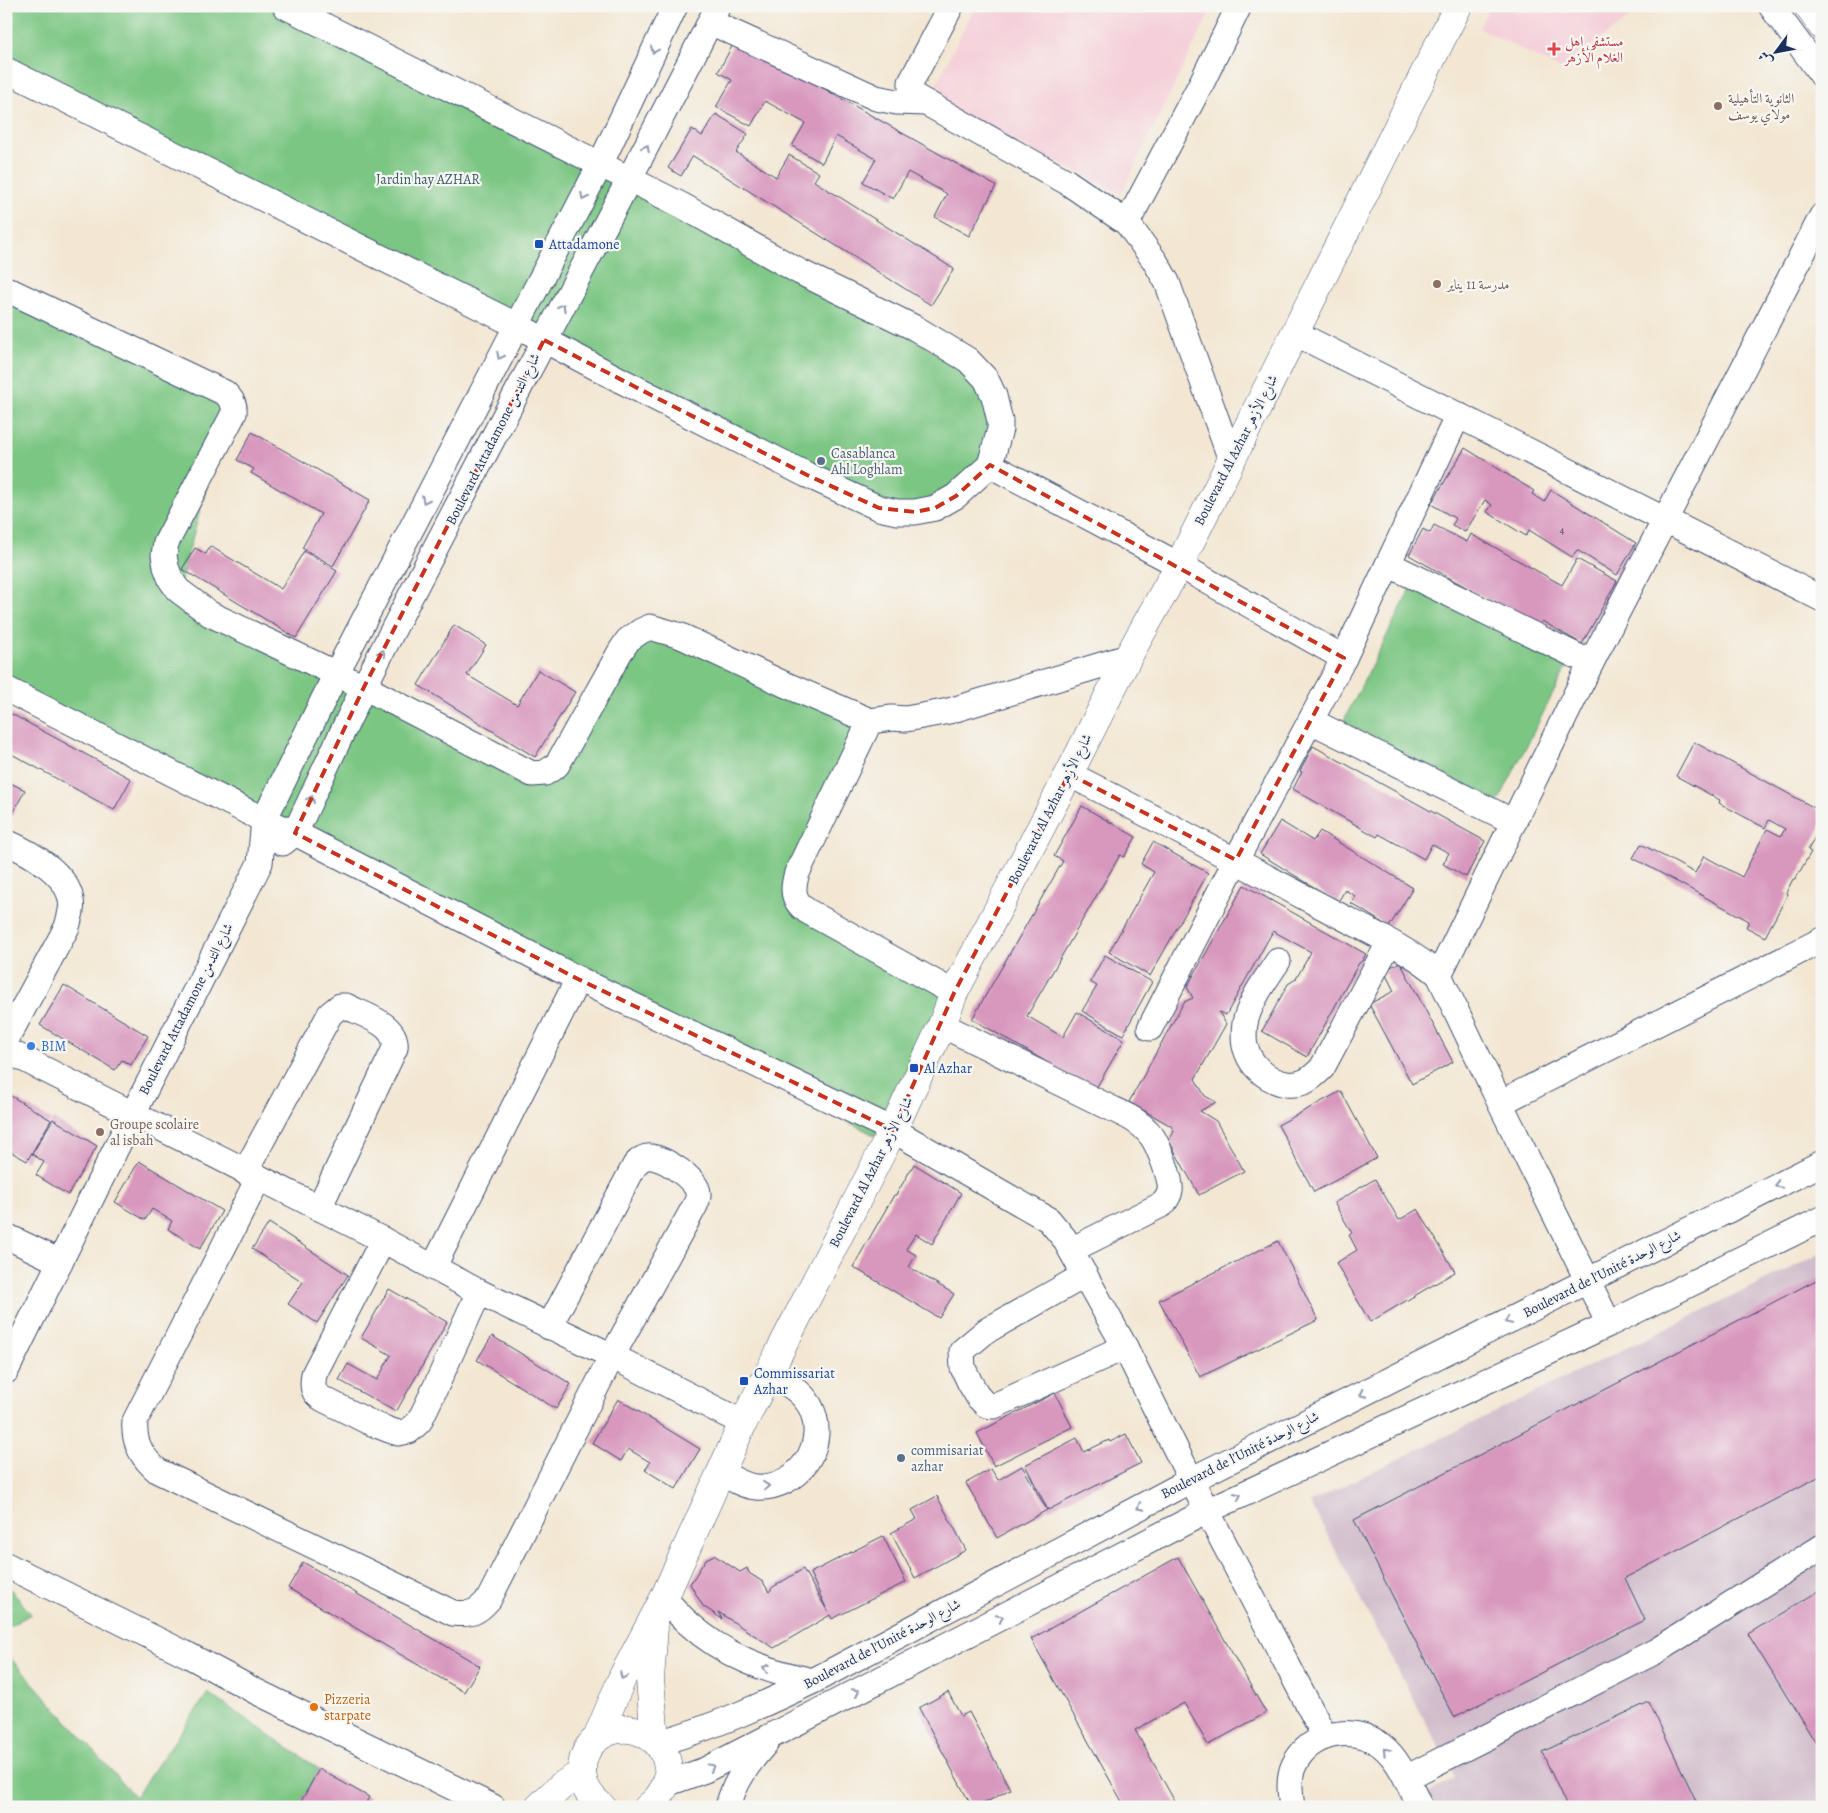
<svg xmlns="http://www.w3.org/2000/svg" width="1828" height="1813" font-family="Alegreya,Amiri,serif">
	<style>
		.built { fill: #f5cfd9 }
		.industrial { fill: #d1bdcb }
		.green { fill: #7cc683; stroke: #4c7a70 }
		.building { fill: #d897bd }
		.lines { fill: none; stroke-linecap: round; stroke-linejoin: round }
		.minor-casing { stroke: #3b4b70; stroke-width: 27 }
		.major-casing { stroke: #3b4b70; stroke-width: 29 }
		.minor { stroke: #fff; stroke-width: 25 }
		.major { stroke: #fff; stroke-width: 28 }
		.oneway { stroke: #8d97ae }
		.marked { fill: none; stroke: #c8321e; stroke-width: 4; stroke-dasharray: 10 6; stroke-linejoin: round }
		.health-dot { fill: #e0444e; stroke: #f6f6f2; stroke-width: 2 }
		.education-dot { fill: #8d6e63; stroke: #f6f6f2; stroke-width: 2 }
		.transit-dot { fill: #1a4fb4; stroke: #f6f6f2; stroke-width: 2 }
		.service-dot { fill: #5c6f8a; stroke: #f6f6f2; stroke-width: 2 }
		.shop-dot { fill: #3f7fe0; stroke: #f6f6f2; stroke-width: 2 }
		.food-dot { fill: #e8710a; stroke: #f6f6f2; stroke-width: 2 }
		.labels { text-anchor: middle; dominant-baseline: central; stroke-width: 4.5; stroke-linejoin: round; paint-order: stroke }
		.number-label { font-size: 11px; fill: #4a4976 }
		.health-label { font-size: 14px; fill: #be3a42; stroke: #f6f6f2; text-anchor: start }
		.education-label { font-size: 14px; fill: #785e54; stroke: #f6f6f2; text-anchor: start }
		.park-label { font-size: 14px; fill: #385c69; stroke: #f6f6f2 }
		.transit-label { font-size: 14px; fill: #164399; stroke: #f6f6f2; text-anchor: start }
		.street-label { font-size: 14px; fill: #1b2f5e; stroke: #f6f6f2 }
		.service-label { font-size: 14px; fill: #4e5e75; stroke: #f6f6f2; text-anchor: start }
		.shop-label { font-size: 14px; fill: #366cbe; stroke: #f6f6f2; text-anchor: start }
		.food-label { font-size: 14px; fill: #c56008; stroke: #f6f6f2; text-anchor: start }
	</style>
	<rect width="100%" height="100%" fill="#f6f6f2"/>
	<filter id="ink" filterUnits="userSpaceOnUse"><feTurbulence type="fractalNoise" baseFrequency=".02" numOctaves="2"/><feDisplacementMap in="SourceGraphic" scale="10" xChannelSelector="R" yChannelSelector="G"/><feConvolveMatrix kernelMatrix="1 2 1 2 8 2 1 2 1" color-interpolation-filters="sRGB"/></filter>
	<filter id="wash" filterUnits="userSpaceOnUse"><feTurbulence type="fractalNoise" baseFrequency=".0096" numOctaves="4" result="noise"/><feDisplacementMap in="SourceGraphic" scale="20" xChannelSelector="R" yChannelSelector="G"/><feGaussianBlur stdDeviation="1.12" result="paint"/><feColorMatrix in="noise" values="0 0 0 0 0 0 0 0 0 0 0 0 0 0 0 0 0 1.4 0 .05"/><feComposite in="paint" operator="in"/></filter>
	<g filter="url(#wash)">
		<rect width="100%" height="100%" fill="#f3e7d3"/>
		<g class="built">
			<polygon points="975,6 1213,6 1121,194 929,99"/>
			<polygon points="1490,6 1625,6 1637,12 1560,69 1479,28"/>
		</g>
		<polygon class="industrial" points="1822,1253 1822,1807 1404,1807 1455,1778 1310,1502"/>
		<g class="green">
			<polygon points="6,6 279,6 794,265 989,386 992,469 902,511 6,69"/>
			<polygon points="6,290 229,406 178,590 535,777 650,627 870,721 790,905 959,999 886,1141 577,983 264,820 6,695"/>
			<polygon points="1412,586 1567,666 1498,802 1343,722"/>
			<polygon points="6,1584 31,1614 6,1628"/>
			<polygon points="6,1653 135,1797 208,1693 319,1769 298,1807 6,1807"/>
		</g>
		<g id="blocks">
			<g class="building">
				<polygon points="736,39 996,186 969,236 935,217 947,194 908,172 893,199 863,182 876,159 836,136 822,163 792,146 805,123 765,101 751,126 716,107 732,80 718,72"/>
				<polygon points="716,114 748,134 736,152 776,177 789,155 819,173 814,181 954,269 931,305 693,156 681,176 668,168 692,129 702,136"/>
				<polygon points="252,432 370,500 333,566 302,548 321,514 251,473 254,469 237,460"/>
				<polygon points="1465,448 1534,491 1532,494 1544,502 1551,490 1636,543 1617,575 1577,550 1572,557 1529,530 1526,536 1487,512 1492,505 1485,500 1465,532 1452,525 1456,519 1431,504"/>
				<polygon points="1434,525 1467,542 1471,534 1562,585 1577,559 1617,581 1582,644 1542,621 1538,628 1409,555 1423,529 1430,533"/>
				<polygon points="210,546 281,589 304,551 337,571 296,638 182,569 195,548 206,554"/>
				<polygon points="454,625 486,645 467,675 517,705 538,670 575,692 535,757 418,685"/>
				<polygon points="6,711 131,779 114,810 6,751"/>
				<polygon points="1694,742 1822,812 1822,824 1808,850 1811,852 1795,880 1793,879 1786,893 1788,894 1765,937 1746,927 1749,921 1633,858 1641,844 1695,873 1704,856 1742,877 1767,829 1781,836 1785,829 1769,820 1765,828 1719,803 1720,800 1676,776"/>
				<polygon points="1313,746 1485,841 1466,877 1443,864 1449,853 1432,844 1424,859 1379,834 1377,837 1293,789 1302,772 1300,771"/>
				<polygon points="6,781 25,790 8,823 6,822"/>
				<polygon points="1082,806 1136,837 1124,857 1120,855 1027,1016 1063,1037 1077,1012 1124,1040 1095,1090 972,1019 1063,861 1054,856"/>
				<polygon points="1280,821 1313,841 1320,831 1413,888 1389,927 1351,903 1355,896 1345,890 1338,902 1260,854"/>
				<polygon points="1153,842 1208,873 1150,976 1109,952 1154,872 1141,864"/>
				<polygon points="1244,885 1366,954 1362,961 1359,963 1307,1057 1262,1031 1288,984 1296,979 1311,952 1273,931 1226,1015 1219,1012 1226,1024 1195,1079 1205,1096 1216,1102 1200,1111 1216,1121 1244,1171 1199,1195 1169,1141 1174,1131 1171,1126 1129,1102 1184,1002 1193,998 1187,987"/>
				<polygon points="1105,955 1152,982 1123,1035 1082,1011 1097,986 1090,982"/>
				<polygon points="1400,962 1453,1062 1412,1084 1369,1004 1394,991 1384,971"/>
				<polygon points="64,985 148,1036 131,1065 122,1060 115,1070 40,1025"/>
				<polygon points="1341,1091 1377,1158 1314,1192 1278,1125"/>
				<polygon points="6,1093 51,1120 27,1161 6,1149"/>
				<polygon points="53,1119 97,1146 68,1195 36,1175 44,1162 32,1154"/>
				<polygon points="139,1161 222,1211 200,1249 168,1229 172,1221 152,1209 145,1220 115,1202"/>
				<polygon points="914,1164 961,1193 932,1244 916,1234 906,1249 916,1255 909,1267 954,1294 939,1318 853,1267 894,1195 896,1195"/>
				<polygon points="1375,1179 1399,1220 1418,1209 1455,1272 1370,1322 1336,1263 1357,1250 1349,1235 1352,1233 1334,1203"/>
				<polygon points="269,1223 348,1275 317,1323 288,1304 303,1282 252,1249"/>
				<polygon points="1278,1241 1318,1320 1200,1377 1159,1300"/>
				<polygon points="1822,1277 1822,1475 1625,1578 1645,1620 1454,1717 1354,1520"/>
				<polygon points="389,1289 447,1322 396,1412 339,1380 348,1364 377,1380 391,1355 361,1338"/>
				<polygon points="492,1336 571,1384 556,1409 477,1360"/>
				<polygon points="1055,1393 1072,1427 994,1466 977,1433"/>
				<polygon points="618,1399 700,1449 676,1489 645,1470 650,1462 628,1449 621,1461 592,1443"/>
				<polygon points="1126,1434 1141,1463 1048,1510 1025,1465 1077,1438 1084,1452 1109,1440 1110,1442"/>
				<polygon points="1022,1466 1047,1510 997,1538 966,1483 991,1469 998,1480"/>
				<polygon points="937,1496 966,1550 915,1578 891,1533 917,1519 912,1510"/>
				<polygon points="883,1536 906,1582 832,1619 830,1615 774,1648 718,1612 722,1619 703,1606 690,1584 706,1559 714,1555 740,1572 747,1568 749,1573 763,1582 769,1592 773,1587 803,1569 828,1612 810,1573"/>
				<polygon points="1178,1557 1266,1713 1208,1745 1184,1703 1135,1730 1178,1807 1125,1807 1031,1639"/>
				<polygon points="303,1562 480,1666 464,1692 288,1588"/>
				<polygon points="1822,1589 1822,1753 1748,1634"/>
				<polygon points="948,1692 961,1716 969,1712 1010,1789 978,1807 972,1807 919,1708"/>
				<polygon points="1649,1702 1699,1807 1567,1807 1542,1752"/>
				<polygon points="319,1769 369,1797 364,1807 298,1807"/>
			</g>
		</g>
	</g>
	<g filter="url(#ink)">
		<use href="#blocks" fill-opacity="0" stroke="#3b4b70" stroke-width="1"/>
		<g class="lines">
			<defs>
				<g id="minor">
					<polyline points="951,6 911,82 911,90 914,96 1067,182 1127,223 1155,261 1167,282 1231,460"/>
					<polyline points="1771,6 1822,75"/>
					<polyline points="710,22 876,98 897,102 925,103"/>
					<polyline points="6,70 516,325 622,381 807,475 879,508 897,512 915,512 935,508 956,496 990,465 1000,429 1000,421 994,396 986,379 968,360 915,328 800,272 681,205 285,6"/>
					<polyline points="1127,223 1202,82 1239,6"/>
					<path d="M6,289l219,104c7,7 10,11 9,20l-68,130 -2,12 2,12 5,13 7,10 32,24 154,73 168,87 13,-1 12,-8 63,-113 8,-12 13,-9 9,-4 31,9 103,48 86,37 22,-3 14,1 43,-8 179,-54"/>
					<polyline points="1295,333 1822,599"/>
					<polyline points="990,465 1179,565 1344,658"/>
					<polyline points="1388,564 1591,663"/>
					<polyline points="6,689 264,820 295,833 578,979 893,1130 1049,1220 1064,1238 1125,1347 1191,1480 1325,1737"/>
					<path d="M870,721l-73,152c-5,16 -5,28 10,38l147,82"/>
					<polyline points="1311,721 1514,822"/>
					<path d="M1069,774c86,44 171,89 256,134 35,19 85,41 114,67l61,128 109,221"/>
					<path d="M6,842c23,10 61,31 65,58 2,9 -2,19 -4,27l-61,113"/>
					<path d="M283,843l12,-10c23,-49 46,-99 70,-148 115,-228 239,-451 353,-679"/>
					<path d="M1278,961c-12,18 -26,37 -32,58 -2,7 -3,23 0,30 7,23 35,42 58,33 7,-3 13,-9 18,-14l67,-125"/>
					<polyline points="1439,975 1591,663 1822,216"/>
					<path d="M942,1025l187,92c9,5 18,12 24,21 6,10 19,42 17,53 -1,5 -4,9 -7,13l-92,46"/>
					<polyline points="1150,1028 1236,860 1344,658 1458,415"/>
					<polyline points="6,1050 383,1240 479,1292 612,1356 743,1423"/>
					<polyline points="1500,1103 1822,940"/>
					<path d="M245,1172l85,-158 10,-8h6c17,9 52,18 49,42l-76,160"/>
					<path d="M258,1179l-123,242c-2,22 7,37 23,50l295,142c18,2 24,0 36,-14l123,-243 80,-145c3,-5 7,-12 6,-18 -1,-14 -33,-34 -46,-36 -7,-1 -13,3 -17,8l-86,162"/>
					<polyline points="6,1236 60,1262"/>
					<path d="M383,1240l-69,134c-2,12 -2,19 9,25l46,23 20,8 9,3 11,-2 10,-9 12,-25 48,-105"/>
					<polyline points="433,1268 578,979"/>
					<polyline points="1085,1275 986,1331 962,1351 963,1368 970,1383 979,1398 986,1405 994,1406 1125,1347"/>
					<polyline points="6,1371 133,1114 260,863 264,820 336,674 600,165 675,6"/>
					<path d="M721,1472c10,6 22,14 35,15 42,3 74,-43 54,-81 -9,-16 -25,-24 -41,-32"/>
					<polyline points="6,1565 188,1655 255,1691 493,1807"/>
					<path d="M664,1598c8,9 16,18 24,25 36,33 78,48 125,58"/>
					<path d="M658,1743c54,-15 105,-38 155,-62l378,-201 631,-317"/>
					<polyline points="1406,1778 1656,1651 1822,1547"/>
					<polyline points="666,1784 705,1770 1207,1511 1609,1324 1822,1219"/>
					<path d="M728,1807c6,-25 21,-45 38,-64"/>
					<path d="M1292,1807c-2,-14 -4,-29 2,-42 16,-33 60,-41 88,-19 18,14 28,41 38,61"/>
				</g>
				<g id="major">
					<polyline points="1808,6 1822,26"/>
					<polyline points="654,1627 650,1679 655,1740"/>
					<polyline points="597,1738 623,1676 664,1598 743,1423 893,1130 942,1025 954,993 1069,774 1128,657 1179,565 1458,6"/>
					<polyline points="539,1807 561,1786 582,1773"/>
					<path d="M602,1807c-7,-6 -13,-12 -17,-21 -15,-40 28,-72 63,-50 12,7 18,18 20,31 2,16 -8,31 -20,40"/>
				</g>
			</defs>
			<use href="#minor" class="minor-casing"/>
			<use href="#major" class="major-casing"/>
			<use href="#minor" class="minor"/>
			<use href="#major" class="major"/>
		</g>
		<defs><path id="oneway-chevron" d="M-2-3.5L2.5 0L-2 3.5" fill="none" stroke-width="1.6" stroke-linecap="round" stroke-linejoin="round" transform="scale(1.25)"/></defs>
		<g class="oneway">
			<use href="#oneway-chevron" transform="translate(654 50) rotate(115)"/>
			<use href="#oneway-chevron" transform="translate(646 148) rotate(-63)"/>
			<use href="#oneway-chevron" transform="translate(584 197) rotate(117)"/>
			<use href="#oneway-chevron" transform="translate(562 307) rotate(-62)"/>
			<use href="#oneway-chevron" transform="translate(500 356) rotate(117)"/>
			<use href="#oneway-chevron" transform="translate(425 500) rotate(117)"/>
			<use href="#oneway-chevron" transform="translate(382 653) rotate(-63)"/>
			<use href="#oneway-chevron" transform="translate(311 799) rotate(-65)"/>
			<use href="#oneway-chevron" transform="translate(1778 1185) rotate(153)"/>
			<use href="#oneway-chevron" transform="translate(1508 1321) rotate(154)"/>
			<use href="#oneway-chevron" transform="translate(1363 1394) rotate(154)"/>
			<use href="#oneway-chevron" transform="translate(766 1486) rotate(-6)"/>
			<use href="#oneway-chevron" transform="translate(1238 1496) rotate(-25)"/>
			<use href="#oneway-chevron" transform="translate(1140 1507) rotate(152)"/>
			<use href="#oneway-chevron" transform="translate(1000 1618) rotate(-27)"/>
			<use href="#oneway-chevron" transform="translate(766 1668) rotate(-160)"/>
			<use href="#oneway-chevron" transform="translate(623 1676) rotate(116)"/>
			<use href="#oneway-chevron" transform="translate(856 1692) rotate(-27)"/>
			<use href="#oneway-chevron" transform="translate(1386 1751) rotate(-135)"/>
			<use href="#oneway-chevron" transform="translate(711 1767) rotate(-29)"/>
		</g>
	</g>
	<path class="marked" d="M544,340l263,135 72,33 36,4 20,-4 21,-12 34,-31 354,193 -108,202 -167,-86 -115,219 -61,137 -315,-151 -283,-146 69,-146z"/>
	<path class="health-dot" d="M1551.5 41.5h5v5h5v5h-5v5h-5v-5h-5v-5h5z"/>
	<g class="education-dot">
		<circle cx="1718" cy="106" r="5"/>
		<circle cx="1437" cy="284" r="5"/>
		<circle cx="100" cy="1132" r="5"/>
	</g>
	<g class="transit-dot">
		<rect x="534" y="239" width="10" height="10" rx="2.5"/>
		<rect x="909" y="1063" width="10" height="10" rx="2.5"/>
		<rect x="739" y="1376" width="10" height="10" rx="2.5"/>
	</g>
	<g class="service-dot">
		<circle cx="821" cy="461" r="5"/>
		<circle cx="901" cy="1458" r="5"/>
	</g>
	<circle class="shop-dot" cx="31" cy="1046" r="5"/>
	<circle class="food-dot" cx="314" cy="1707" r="5"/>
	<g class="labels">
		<g class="number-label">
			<text x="1562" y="530">4</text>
		</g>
		<g class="health-label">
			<text x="1565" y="41">مستشفى اهل<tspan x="1565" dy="16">الغلام الأزهر</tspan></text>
		</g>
		<g class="education-label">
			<text x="1728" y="98">الثانوية التأهيلية<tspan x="1728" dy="16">مولاي يوسف</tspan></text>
			<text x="1447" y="284">مدرسة 11 يناير</text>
			<text x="110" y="1124">Groupe scolaire<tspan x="110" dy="16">al isbah</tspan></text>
		</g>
		<g class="park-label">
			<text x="428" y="179">Jardin hay AZHAR</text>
		</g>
		<g class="transit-label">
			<text x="549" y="244">Attadamone</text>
			<text x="924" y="1068">Al Azhar</text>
			<text x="754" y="1373">Commissariat<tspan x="754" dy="16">Azhar</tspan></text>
		</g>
		<g class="street-label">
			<text transform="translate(493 439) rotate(-63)">Boulevard Attadamone شارع التدمن</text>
			<text transform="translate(1236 450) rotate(-63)">Boulevard Al Azhar شارع الأزهر</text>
			<text transform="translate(1050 809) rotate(-63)">Boulevard Al Azhar شارع الأزهر</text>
			<text transform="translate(186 1009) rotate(-63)">Boulevard Attadamone شارع التدمن</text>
			<text transform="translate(871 1172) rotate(-63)">Boulevard Al Azhar شارع الأزهر</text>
			<text transform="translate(1602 1274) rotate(-27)">Boulevard de l'Unité شارع الوحدة</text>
			<text transform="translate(1240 1455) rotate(-27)">Boulevard de l'Unité شارع الوحدة</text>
			<text transform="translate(882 1644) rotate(-28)">Boulevard de l'Unité شارع الوحدة</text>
		</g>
		<g class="service-label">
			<text x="831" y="453">Casablanca<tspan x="831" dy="16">Ahl Loghlam</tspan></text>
			<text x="911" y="1450">commisariat<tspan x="911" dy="16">azhar</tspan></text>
		</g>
		<g class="shop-label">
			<text x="41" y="1046">BIM</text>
		</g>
		<g class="food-label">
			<text x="324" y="1699">Pizzeria<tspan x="324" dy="16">starpate</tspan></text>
		</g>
	</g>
	<rect width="1828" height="1813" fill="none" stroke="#f6f6f2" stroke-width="25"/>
	<g transform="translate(1776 52) rotate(238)" stroke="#f6f6f2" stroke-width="4" paint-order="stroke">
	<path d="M0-4L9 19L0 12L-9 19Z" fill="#1b2f5e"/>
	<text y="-8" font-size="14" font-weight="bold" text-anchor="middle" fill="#1b2f5e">ش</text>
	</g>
</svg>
